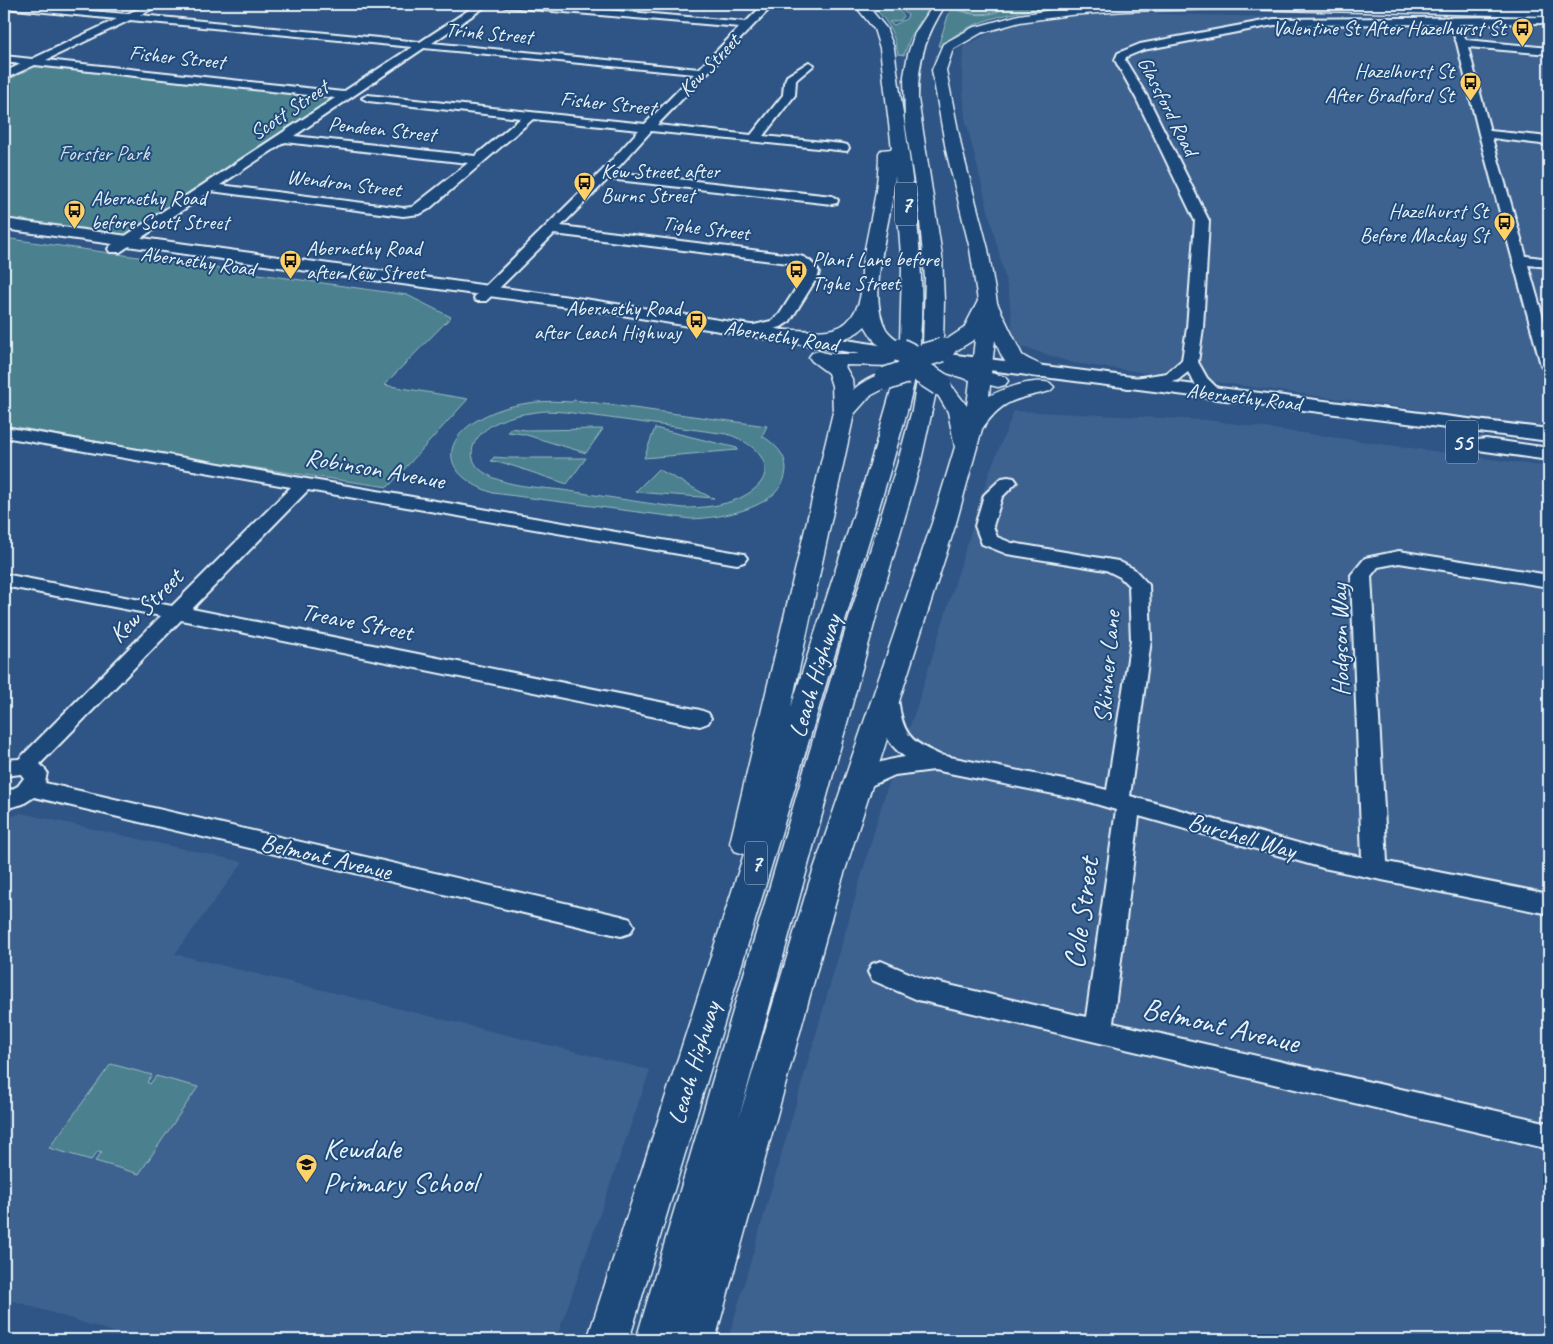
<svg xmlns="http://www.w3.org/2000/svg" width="1553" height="1344" font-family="Caveat,sans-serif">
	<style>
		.built { fill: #3e6290 }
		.green { fill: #4c818e; stroke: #9ab9c3; fill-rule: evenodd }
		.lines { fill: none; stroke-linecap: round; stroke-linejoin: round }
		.minor-casing { stroke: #e8f1f8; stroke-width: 4 }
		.major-casing { stroke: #e8f1f8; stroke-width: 4 }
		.highway-casing { stroke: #e8f1f8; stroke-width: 3 }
		.minor { fill: #1f4a7a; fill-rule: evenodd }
		.major { fill: #1f4a7a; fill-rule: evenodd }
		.highway { fill: #1f4a7a; fill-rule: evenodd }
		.highway-bridge-far1-casing { stroke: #e8f1f8; stroke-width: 21; stroke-linecap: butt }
		.highway-bridge-casing { stroke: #e8f1f8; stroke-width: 26; stroke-linecap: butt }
		.highway-bridge-far1 { stroke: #1f4a7a; stroke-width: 18 }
		.highway-bridge { stroke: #1f4a7a; stroke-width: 23 }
		.labels { text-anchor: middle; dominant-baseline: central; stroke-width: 4; stroke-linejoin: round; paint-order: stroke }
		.far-poi-label { font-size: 21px; fill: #e8f1f8; stroke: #1f4a7a; text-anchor: end }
		.far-street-label { font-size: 21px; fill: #e8f1f8; stroke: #1f4a7a }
		.far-park-label { font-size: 21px; fill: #d1e0e8; stroke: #1f4a7a }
		.shield { fill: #1f4a7a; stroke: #acbfd2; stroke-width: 1 }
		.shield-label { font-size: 24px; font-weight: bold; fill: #e8f1f8 }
		.street-label { font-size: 25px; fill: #e8f1f8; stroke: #1f4a7a }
		.near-street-label { font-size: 30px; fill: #e8f1f8; stroke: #1f4a7a }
		.near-poi-label { font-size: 30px; fill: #e8f1f8; stroke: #1f4a7a; text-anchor: start }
	</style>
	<rect width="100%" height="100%" fill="#2e5585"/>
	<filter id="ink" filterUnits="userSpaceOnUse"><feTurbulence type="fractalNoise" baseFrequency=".02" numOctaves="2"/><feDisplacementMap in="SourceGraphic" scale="10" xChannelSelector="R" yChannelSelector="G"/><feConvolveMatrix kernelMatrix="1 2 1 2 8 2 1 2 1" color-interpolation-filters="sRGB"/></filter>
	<g filter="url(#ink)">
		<g class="built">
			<polygon points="1086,12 1272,17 1549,16 1549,427 1073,363 1014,344 1009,294 965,117 962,74 963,47 997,29 1030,18"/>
			<polygon points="1014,411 1207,420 1549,467 1549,1340 728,1340 885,794 916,709 989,473"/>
			<polygon points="21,813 243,862 175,954 650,1070 556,1340 139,1340 4,1298 4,819"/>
		</g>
		<g class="green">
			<path d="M869,4c15,0 25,-1 35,12l-3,4 -12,2 5,3 12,-6 2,-4 -14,-11h37l-21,34 -6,17 -6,-1c-4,-21 -11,-36 -29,-50z"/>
			<path d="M952,4h3v4c13,8 39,10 50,-1l-2,-3 77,1c-45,4 -104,8 -138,41h-4z"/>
			<path d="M958,4h41l3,3c-10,9 -34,9 -44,0z"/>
			<polygon points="1256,4 1479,4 1549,8 1549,10"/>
			<polygon points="37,65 335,97 126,236 4,219 4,82"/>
			<polygon points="4,238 407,295 451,317 384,385 468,399 388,487 215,462 4,425"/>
			<path d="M574,400l193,26 -5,10c12,7 24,18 24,33 -1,39 -66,49 -95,50l-198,-26c-60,-21 -51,-61 3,-82 24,-9 50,-11 76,-9zM547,411l18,1 162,22c37,12 57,43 13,64 -18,8 -37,10 -57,10 -40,-5 -80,-12 -121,-18 -24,-3 -56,-3 -77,-17 -15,-9 -17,-25 -5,-38 16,-18 44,-22 67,-24z"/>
			<polygon points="511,428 526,430 603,429 586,453 523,434 508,432"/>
			<polygon points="655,428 737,448 738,450 644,458"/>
			<polygon points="494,457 507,458 586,458 567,484 504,463 491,461"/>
			<polygon points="658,469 710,497 714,498 635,492"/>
			<polygon points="111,1064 152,1075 147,1082 150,1084 156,1076 198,1087 139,1174 95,1161 102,1152 98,1151 91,1160 49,1148"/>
		</g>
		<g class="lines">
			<defs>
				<g id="minor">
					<path d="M4,4l123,10 22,-10h12l-21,11 280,27 58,-38h11l-57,39 267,26 41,-42 -234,-20 -5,-3h35l210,18 18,-18h10l-117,121 94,10 32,-40 1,-12 3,-7 22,-14 5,3 -18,15 -1,15 -32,41 80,8 4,1 2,3 -2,3 -196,-20 -37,41 218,24 6,4 -1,3 -5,1 -224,-25 -47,47 239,30c8,2 15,9 19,16l-1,4 -28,45 -9,6 -35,9 -5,-2 -3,-3 3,-3 30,-7 8,-6 25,-39 1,-3 -9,-9 -242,-30 -68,67h-10l-2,-3 2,-3 125,-123 38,-42 -106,-11 -104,90 -9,5 -17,2 -192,-25 -91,61h-10l-2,-3 2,-3 225,-148 -300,-33 -31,14v-7l17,-8 -17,-2v-6l28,3 85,-40 -113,-11zM130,20l282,27 -69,45 -297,-32zM424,48l270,26 -49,50 -277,-29 -6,3 6,3 153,17 -46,38 -181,-20zM285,142l183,21 -56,44 -9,1 -183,-23z"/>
					<polygon points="1549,17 1549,23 1459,24 1466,40 1549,48 1549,54 1468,47 1490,131 1549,137 1549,145 1492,138 1526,256 1549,259 1549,267 1528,265 1549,338 1549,370 1543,368 1541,365 1479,134 1457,43 1449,24 1274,25 1143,50 1126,57 1125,60 1148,98 1209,221 1203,328 1198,362 1207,378 1223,394 1221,397 1209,397 1195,384 1188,372 1178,380 1172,382 1128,388 1122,386 1120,383 1122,380 1167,373 1182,360 1187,328 1195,221 1136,98 1115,60 1118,53 1140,44 1274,19"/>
					<polygon points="4,427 744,554 747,558 744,562 737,564 308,490 192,609 700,710 708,713 711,718 708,723 700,726 181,620 40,764 47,772 45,783 621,916 630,919 634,926 630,933 621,936 34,797 23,804 4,809 4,793 18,786 24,778 21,774 4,776 4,760 19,759 161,616 4,586 4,574 172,606 291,487 4,437"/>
					<path d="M1008,477l6,1 3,4 -15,15 -9,29 4,11 15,6 106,18 16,8 15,16 2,55 -21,156 193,54 39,7 -11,-282 14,-17 34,-7 150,24v12l-150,-24 -21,4 -7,9 16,286 162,32v20l-226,-46 -184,-52 -26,207 436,100v26l-631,-149 -46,-20 -4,-8 4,-8 9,-3 42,18 163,38 30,-207 -37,-11 -145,-29 -39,5 -36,16 -8,-2 -4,-6c10,-17 39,-23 58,-26 -21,-15 -26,-36 -29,-60l3,-5 8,-2 8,2c3,6 4,12 5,19 5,27 16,33 40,44l139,28 28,7 24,-150 -2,-54 -9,-9 -14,-7 -99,-16 -25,-10 -7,-18 9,-31 18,-17z"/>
				</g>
				<g id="major">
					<polygon points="4,219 591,300 904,349 911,351 914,355 911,359 904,361 591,310 4,229"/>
					<polygon points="940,353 1549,429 1549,441 933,363 930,359 933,355"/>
					<polygon points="1486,439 1549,448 1549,460 1478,450 1475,445 1478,440"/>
				</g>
				<g id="highway">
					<path d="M854,4h12l20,24 8,20c12,97 33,196 26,294 -3,42 -17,82 -28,122l-263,876h-42l157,-486 -9,-3 -5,-8 103,-431 -1,-26 -4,-13 -16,-12 -3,-4 3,-4 7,-2 10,3h63l-17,-12 -10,-16c-20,21 -60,16 -86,16l-7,-2 -3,-4 3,-4c22,-6 48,4 69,-6 9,-5 15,-15 18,-24 4,-12 2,-29 4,-42 6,-36 16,-70 16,-107l2,-3 11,-1 -12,-101 -6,-19zM895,176l7,92 -2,74c-5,-4 -11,-8 -14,-13 -21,-37 7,-111 9,-153zM844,365l52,1 -2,10c-12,-7 -31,5 -41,14l-1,-11zM893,384l-23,80 -79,243 63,-293 16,-18z"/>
					<path d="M934,4h12c-21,33 -28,56 -28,95l24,157 2,45 -1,41 21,-14 14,-27 -8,-52 -24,-99 -14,-80 11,-26 29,-16 47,-13 51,-8 50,-3h222l207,4v8l-321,-7 -103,2 -55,4 -50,7 -39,11 -28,16 -7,21 16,80 26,99 9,54 25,52c8,7 21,8 27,17l-3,4c-12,4 -31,-4 -40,-14 -5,-5 -8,-15 -11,-22l-4,33 14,4 3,4 -3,4 -7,2 -8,-2 -1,11c16,-8 44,-18 61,-13l4,4 -4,4c-35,9 -46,7 -68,38l-26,94 -115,360 -126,457h-79l210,-712 51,-163 15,-55 11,-64 2,-68 -6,-67 -14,-89 -1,-46 4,-22 7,-21zM975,339l-3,28 -31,-8 1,-6 12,-1zM940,371l30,9 -3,26 -20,-26 -8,-2zM936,392l12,20 7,35 -23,76 -123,360 -70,235 140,-512 41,-141z"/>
				</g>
			</defs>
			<use href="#minor" class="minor-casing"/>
			<use href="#major" class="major-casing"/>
			<use href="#highway" class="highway-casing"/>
			<use href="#minor" class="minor"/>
			<use href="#major" class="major"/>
			<use href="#highway" class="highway"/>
			<defs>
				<polyline id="highway-bridge-far1" points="938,351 947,348"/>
				<g id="highway-bridge">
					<polyline points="900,350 912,356"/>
					<polyline points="925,355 942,350"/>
					<polyline points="923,373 940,384"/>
					<polyline points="886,379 906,372"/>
				</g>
			</defs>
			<use href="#highway-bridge-far1" class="highway-bridge-far1-casing"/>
			<use href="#highway-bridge" class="highway-bridge-casing"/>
			<use href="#highway-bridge-far1" class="highway-bridge-far1"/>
			<use href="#highway-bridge" class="highway-bridge"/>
		</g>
	</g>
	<defs>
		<symbol id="bus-pin" viewBox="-11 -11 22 30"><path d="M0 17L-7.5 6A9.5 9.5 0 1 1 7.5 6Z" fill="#ffd166" stroke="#1f4a7a"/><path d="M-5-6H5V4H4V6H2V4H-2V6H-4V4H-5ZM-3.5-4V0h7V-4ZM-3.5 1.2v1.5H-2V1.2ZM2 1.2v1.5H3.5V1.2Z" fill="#111"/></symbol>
		<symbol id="school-pin" viewBox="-11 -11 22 30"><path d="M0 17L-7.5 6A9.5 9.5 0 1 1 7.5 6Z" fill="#ffd166" stroke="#1f4a7a"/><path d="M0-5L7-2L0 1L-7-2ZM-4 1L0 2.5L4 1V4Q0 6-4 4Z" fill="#111"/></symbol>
	</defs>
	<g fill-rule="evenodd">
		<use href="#bus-pin" x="1510" y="16" width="25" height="34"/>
		<use href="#bus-pin" x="1458" y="70" width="25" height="34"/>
		<use href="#bus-pin" x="572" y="170" width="25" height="34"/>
		<use href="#bus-pin" x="62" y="198" width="25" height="34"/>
		<use href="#bus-pin" x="1492" y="210" width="25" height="34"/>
		<use href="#bus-pin" x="278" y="248" width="25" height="34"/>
		<use href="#bus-pin" x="784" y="258" width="25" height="34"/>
		<use href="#bus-pin" x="684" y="308" width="25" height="34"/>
		<use href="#school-pin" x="294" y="1152" width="25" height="34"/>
	</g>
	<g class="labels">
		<g class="far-poi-label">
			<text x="1506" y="28">Valentine St After Hazelhurst St</text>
			<text x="1454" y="71">Hazelhurst St<tspan x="1454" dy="24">After Bradford St</tspan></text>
			<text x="601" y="171" text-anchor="start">Kew Street after<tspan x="601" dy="24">Burns Street</tspan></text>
			<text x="91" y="198" text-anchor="start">Abernethy Road<tspan x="91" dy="24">before Scott Street</tspan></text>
			<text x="1488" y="211">Hazelhurst St<tspan x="1488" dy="24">Before Mackay St</tspan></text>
			<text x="306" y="248" text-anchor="start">Abernethy Road<tspan x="306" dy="24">after Kew Street</tspan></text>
			<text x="812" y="259" text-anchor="start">Plant Lane before<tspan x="812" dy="24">Tighe Street</tspan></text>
			<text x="681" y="308">Abernethy Road<tspan x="681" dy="24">after Leach Highway</tspan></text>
		</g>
		<g class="far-street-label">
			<text transform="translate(489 33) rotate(5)">Trink Street</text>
			<text transform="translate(177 57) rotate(6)">Fisher Street</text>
			<text transform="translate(709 65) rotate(-46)">Kew Street</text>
			<text transform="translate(608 103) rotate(6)">Fisher Street</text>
			<text transform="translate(1168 106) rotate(63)">Glassford Road</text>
			<text transform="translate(289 110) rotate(-34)">Scott Street</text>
			<text transform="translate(382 129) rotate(6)">Pendeen Street</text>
			<text transform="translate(344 183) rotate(7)">Wendron Street</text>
			<text transform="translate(706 228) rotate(7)">Tighe Street</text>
			<text transform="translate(198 261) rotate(8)">Abernethy Road</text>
			<text transform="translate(781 336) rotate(9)">Abernethy Road</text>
			<text transform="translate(1244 397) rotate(7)">Abernethy Road</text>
		</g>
		<g class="far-park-label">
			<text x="104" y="153">Forster Park</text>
		</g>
		<g class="shield">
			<rect x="895" y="182.5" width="22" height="43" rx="4"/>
			<rect x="1446" y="420.5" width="32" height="43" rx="4"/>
			<rect x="745" y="841.5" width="22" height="43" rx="4"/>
		</g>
		<g class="shield-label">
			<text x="906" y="204">7</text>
			<text x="1462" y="442">55</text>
			<text x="756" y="863">7</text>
		</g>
		<g class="street-label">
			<text transform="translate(375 469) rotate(10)">Robinson Avenue</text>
			<text transform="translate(146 606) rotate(-45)">Kew Street</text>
			<text transform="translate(357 622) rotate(11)">Treave Street</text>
			<text transform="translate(1340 640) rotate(-91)">Hodgson Way</text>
			<text transform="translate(1107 667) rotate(-85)">Skinner Lane</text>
			<text transform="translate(815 676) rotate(-73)">Leach Highway</text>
			<text transform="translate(1242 836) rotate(16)">Burchell Way</text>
			<text transform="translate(326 857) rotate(13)">Belmont Avenue</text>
			<text transform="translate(694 1063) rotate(-73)">Leach Highway</text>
		</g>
		<g class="near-street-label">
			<text transform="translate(1081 913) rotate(-82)">Cole Street</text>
			<text transform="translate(1221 1025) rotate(13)">Belmont Avenue</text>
		</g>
		<g class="near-poi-label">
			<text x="323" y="1148">Kewdale<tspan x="323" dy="34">Primary School</tspan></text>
		</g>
	</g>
	<rect width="1553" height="1344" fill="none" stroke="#1f4a7a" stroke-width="20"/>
	<rect x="10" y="10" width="1533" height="1324" fill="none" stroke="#e8f1f8" stroke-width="2" filter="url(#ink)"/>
</svg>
